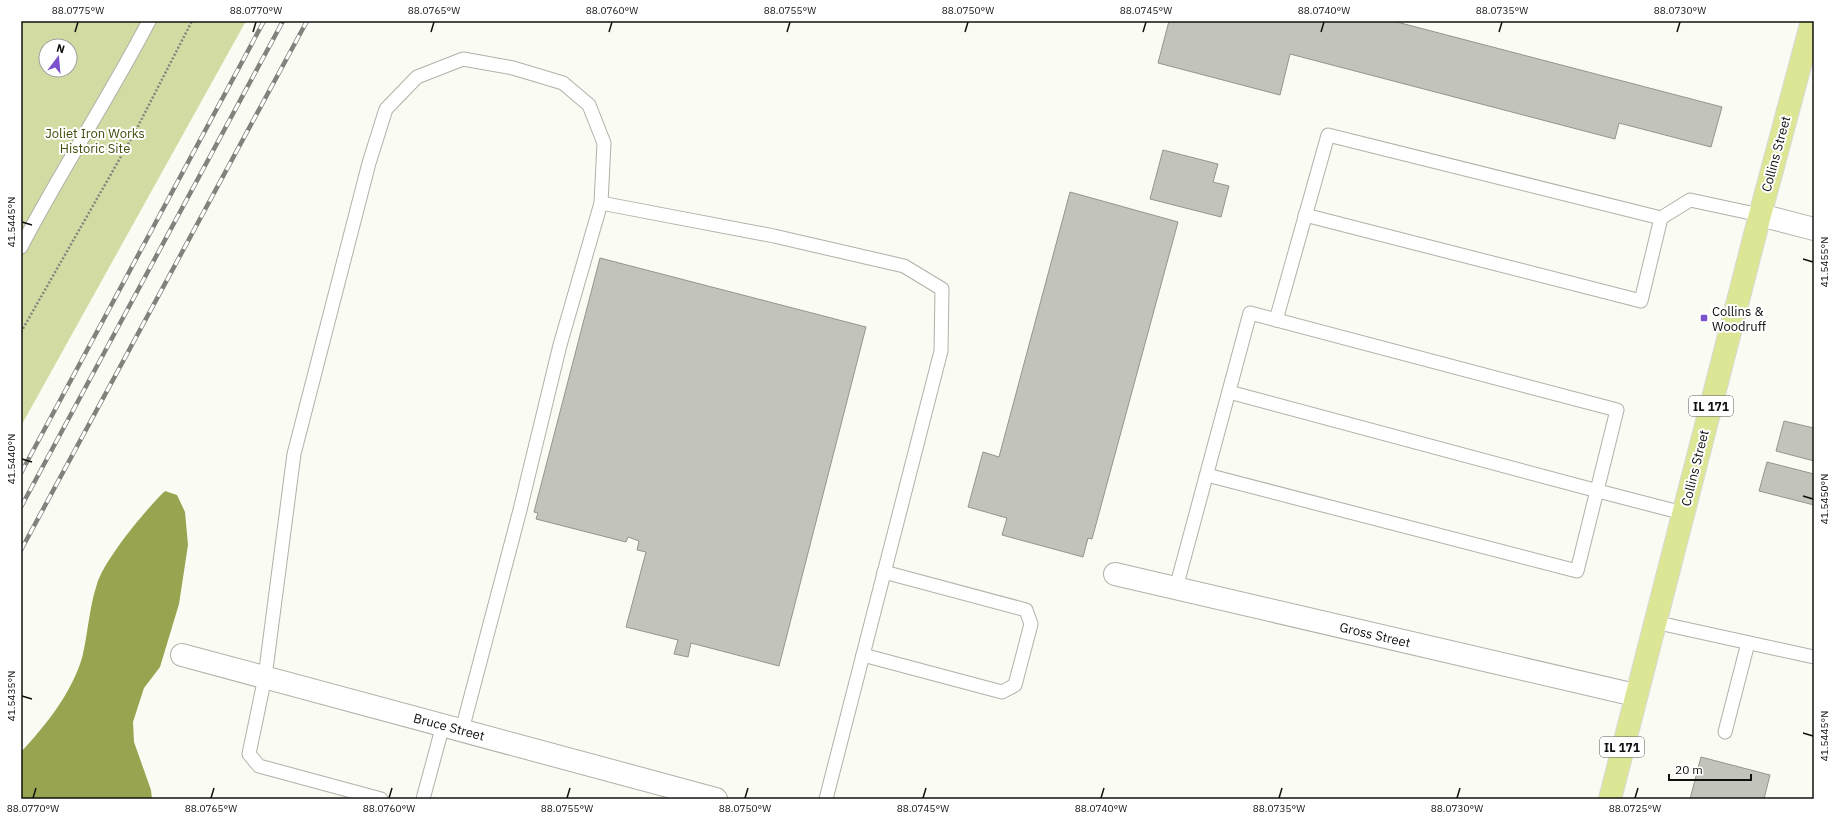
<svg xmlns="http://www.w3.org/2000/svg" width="1835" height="820" font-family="'IBM Plex Sans',sans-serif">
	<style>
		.green { fill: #d2dba2; fill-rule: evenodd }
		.water { fill: #99a451 }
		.building { fill: #c2c4bb; stroke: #94958d }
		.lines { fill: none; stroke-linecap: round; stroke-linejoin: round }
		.lane-casing { stroke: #b0b1a9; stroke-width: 15 }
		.street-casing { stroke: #b0b1a9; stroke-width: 24 }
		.primary-casing { stroke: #d9d9d8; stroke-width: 24 }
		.path { stroke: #83857f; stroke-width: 2.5; stroke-dasharray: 2 2; stroke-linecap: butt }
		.lane { stroke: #fff; stroke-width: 13 }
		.street { stroke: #fff; stroke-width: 22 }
		.primary { stroke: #dde694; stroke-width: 22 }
		.rail-casing { stroke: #81827c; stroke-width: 4.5 }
		.rail { stroke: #fff; stroke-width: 3; stroke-dasharray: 9; stroke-linecap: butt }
		.ticks { fill: none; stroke: #10110e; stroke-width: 1.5 }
		.poi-dot { fill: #7b52cb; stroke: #fff; stroke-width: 1.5 }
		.labels { text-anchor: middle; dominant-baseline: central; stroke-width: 4; stroke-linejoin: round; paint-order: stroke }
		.shield { fill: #fff; stroke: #585856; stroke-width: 1 }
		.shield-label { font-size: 12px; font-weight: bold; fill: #10110e }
		.park-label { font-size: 13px; fill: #474d0f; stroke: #fff }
		.street-label { font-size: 13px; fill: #10110e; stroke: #fff }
		.poi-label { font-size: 13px; fill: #10110e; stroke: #fff; text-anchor: start }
		.neatline { fill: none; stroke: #10110e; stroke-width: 1.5 }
		.ticks-label { font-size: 10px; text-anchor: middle; fill: #10110e }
	</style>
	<rect width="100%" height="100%" fill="#fafcf3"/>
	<path class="green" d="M21,21h225l-225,405zM46,46h24v24h-24z"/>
	<path class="water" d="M165,491l12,4 8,17 3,33 -9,59 -19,63 -16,21 -11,34 1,20 17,48 1,9h-131v-47c25,-27 50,-58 61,-94 6,-24 7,-50 15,-74 7,-24 49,-75 68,-93z"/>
	<g class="building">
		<polygon points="1169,21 1393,21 1722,107 1711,147 1619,123 1615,139 1290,54 1280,95 1158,63"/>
		<polygon points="1163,150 1218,164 1213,182 1229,186 1221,217 1150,199"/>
		<polygon points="1070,192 1178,222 1092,539 1088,538 1083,557 1002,535 1007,518 968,507 983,452 999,457"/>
		<polygon points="600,258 866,327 779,666 691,643 688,657 674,654 678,640 626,627 646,552 637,550 639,541 628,537 626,542 536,519 538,513 534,512"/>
		<polygon points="1784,421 1814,428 1814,461 1776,451"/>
		<polygon points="1767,462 1814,474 1814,505 1759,491"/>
		<polygon points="1701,757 1770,775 1764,799 1690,799"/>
	</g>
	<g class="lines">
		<defs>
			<g id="lane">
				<polyline points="1305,215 1641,301 1661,218"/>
				<path d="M21,247c40,-77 88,-149 128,-226"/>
				<polyline points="1276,320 1328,135 1661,218 1690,200 1760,215"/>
				<polyline points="1229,392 1598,491 1683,513"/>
				<polyline points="1176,588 1250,313 1617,410 1577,571 1207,475"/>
				<polyline points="1654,622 1814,657"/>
				<polyline points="863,655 1002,692 1015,685 1031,624 1026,610 884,572"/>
				<polyline points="462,730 520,510 560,345 601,203 774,236 904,266 942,289 941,351 826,799"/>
				<polyline points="1725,732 1748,643"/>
				<polyline points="381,799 259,766 249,754 265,677 294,454 369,163 386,109 417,77 463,59 513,68 563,83 589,105 604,143 601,203"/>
				<polyline points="423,799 443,725"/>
			</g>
			<g id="street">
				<polyline points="1760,215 1814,229"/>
				<polyline points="1115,574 1635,695"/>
				<polyline points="182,655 716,799"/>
			</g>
			<polyline id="primary" points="1610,799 1760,215 1812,21"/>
		</defs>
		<use href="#lane" class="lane-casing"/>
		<use href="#street" class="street-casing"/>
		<use href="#primary" class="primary-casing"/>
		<polyline class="path" points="21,332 135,132 192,21"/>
		<use href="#lane" class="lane"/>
		<use href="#street" class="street"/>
		<use href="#primary" class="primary"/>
		<defs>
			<g id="rail">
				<polyline points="21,473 264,21"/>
				<polyline points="21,507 283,21"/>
				<polyline points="21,550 307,21"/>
			</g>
		</defs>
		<use href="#rail" class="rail-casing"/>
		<use href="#rail" class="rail"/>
	</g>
	<path class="ticks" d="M75,32l3,-10M253,32l3,-10M431,32l3,-10M609,32l3,-10M787,32l3,-10M965,32l3,-10M1143,32l3,-10M1321,32l3,-10M1499,32l3,-10M1677,32l3,-10M22,222l10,3M1803,259l10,3M22,459l10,3M1803,496l10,3M22,696l10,3M1803,733l10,3M33,798l3,-10M211,798l3,-10M389,798l3,-10M567,798l3,-10M745,798l3,-10M923,798l3,-10M1101,798l3,-10M1279,798l3,-10M1457,798l3,-10M1635,798l3,-10"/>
	<rect class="poi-dot" x="1700" y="314" width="8" height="8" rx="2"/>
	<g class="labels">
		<g class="shield">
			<rect x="1689" y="396" width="44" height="20" rx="3"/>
			<rect x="1600" y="737" width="44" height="20" rx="3"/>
		</g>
		<g class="shield-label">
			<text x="1711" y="406">IL 171</text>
			<text x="1622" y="747">IL 171</text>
		</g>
		<g class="park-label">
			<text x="95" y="133">Joliet Iron Works<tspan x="95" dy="15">Historic Site</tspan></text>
		</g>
		<g class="street-label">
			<text transform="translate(1776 154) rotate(-75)">Collins Street</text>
			<text transform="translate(1695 468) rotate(-76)">Collins Street</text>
			<text transform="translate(1375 635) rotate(13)">Gross Street</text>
			<text transform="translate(449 727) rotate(15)">Bruce Street</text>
		</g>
		<g class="poi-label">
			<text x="1712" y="311">Collins &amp;<tspan x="1712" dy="15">Woodruff</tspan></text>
		</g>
	</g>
	<rect width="1835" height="820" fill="none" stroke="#ffffff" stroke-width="44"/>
	<g transform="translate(58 58) rotate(16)"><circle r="19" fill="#ffffff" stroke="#9fa09f"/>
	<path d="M0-3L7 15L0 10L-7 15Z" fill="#7b52cb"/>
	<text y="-6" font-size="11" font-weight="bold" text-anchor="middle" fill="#10110e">N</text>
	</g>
	<path d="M1669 774v6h82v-6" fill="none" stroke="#10110e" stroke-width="2"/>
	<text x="1675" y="774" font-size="12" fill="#10110e" stroke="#ffffff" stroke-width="3" paint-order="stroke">20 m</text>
	<rect x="22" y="22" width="1791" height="776" class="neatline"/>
	<g class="ticks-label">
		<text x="78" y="14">88.0775°W</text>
		<text x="256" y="14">88.0770°W</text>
		<text x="434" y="14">88.0765°W</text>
		<text x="612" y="14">88.0760°W</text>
		<text x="790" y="14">88.0755°W</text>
		<text x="968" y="14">88.0750°W</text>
		<text x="1146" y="14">88.0745°W</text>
		<text x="1324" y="14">88.0740°W</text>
		<text x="1502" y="14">88.0735°W</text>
		<text x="1680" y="14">88.0730°W</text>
		<text transform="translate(11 222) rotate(-90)" y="4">41.5445°N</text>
		<text transform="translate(1824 262) rotate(-90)" y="4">41.5455°N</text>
		<text transform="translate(11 459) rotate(-90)" y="4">41.5440°N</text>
		<text transform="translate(1824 499) rotate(-90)" y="4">41.5450°N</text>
		<text transform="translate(11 696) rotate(-90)" y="4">41.5435°N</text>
		<text transform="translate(1824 736) rotate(-90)" y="4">41.5445°N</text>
		<text x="33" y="812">88.0770°W</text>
		<text x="211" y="812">88.0765°W</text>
		<text x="389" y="812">88.0760°W</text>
		<text x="567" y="812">88.0755°W</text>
		<text x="745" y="812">88.0750°W</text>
		<text x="923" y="812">88.0745°W</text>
		<text x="1101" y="812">88.0740°W</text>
		<text x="1279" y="812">88.0735°W</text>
		<text x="1457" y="812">88.0730°W</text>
		<text x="1635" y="812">88.0725°W</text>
	</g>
</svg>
